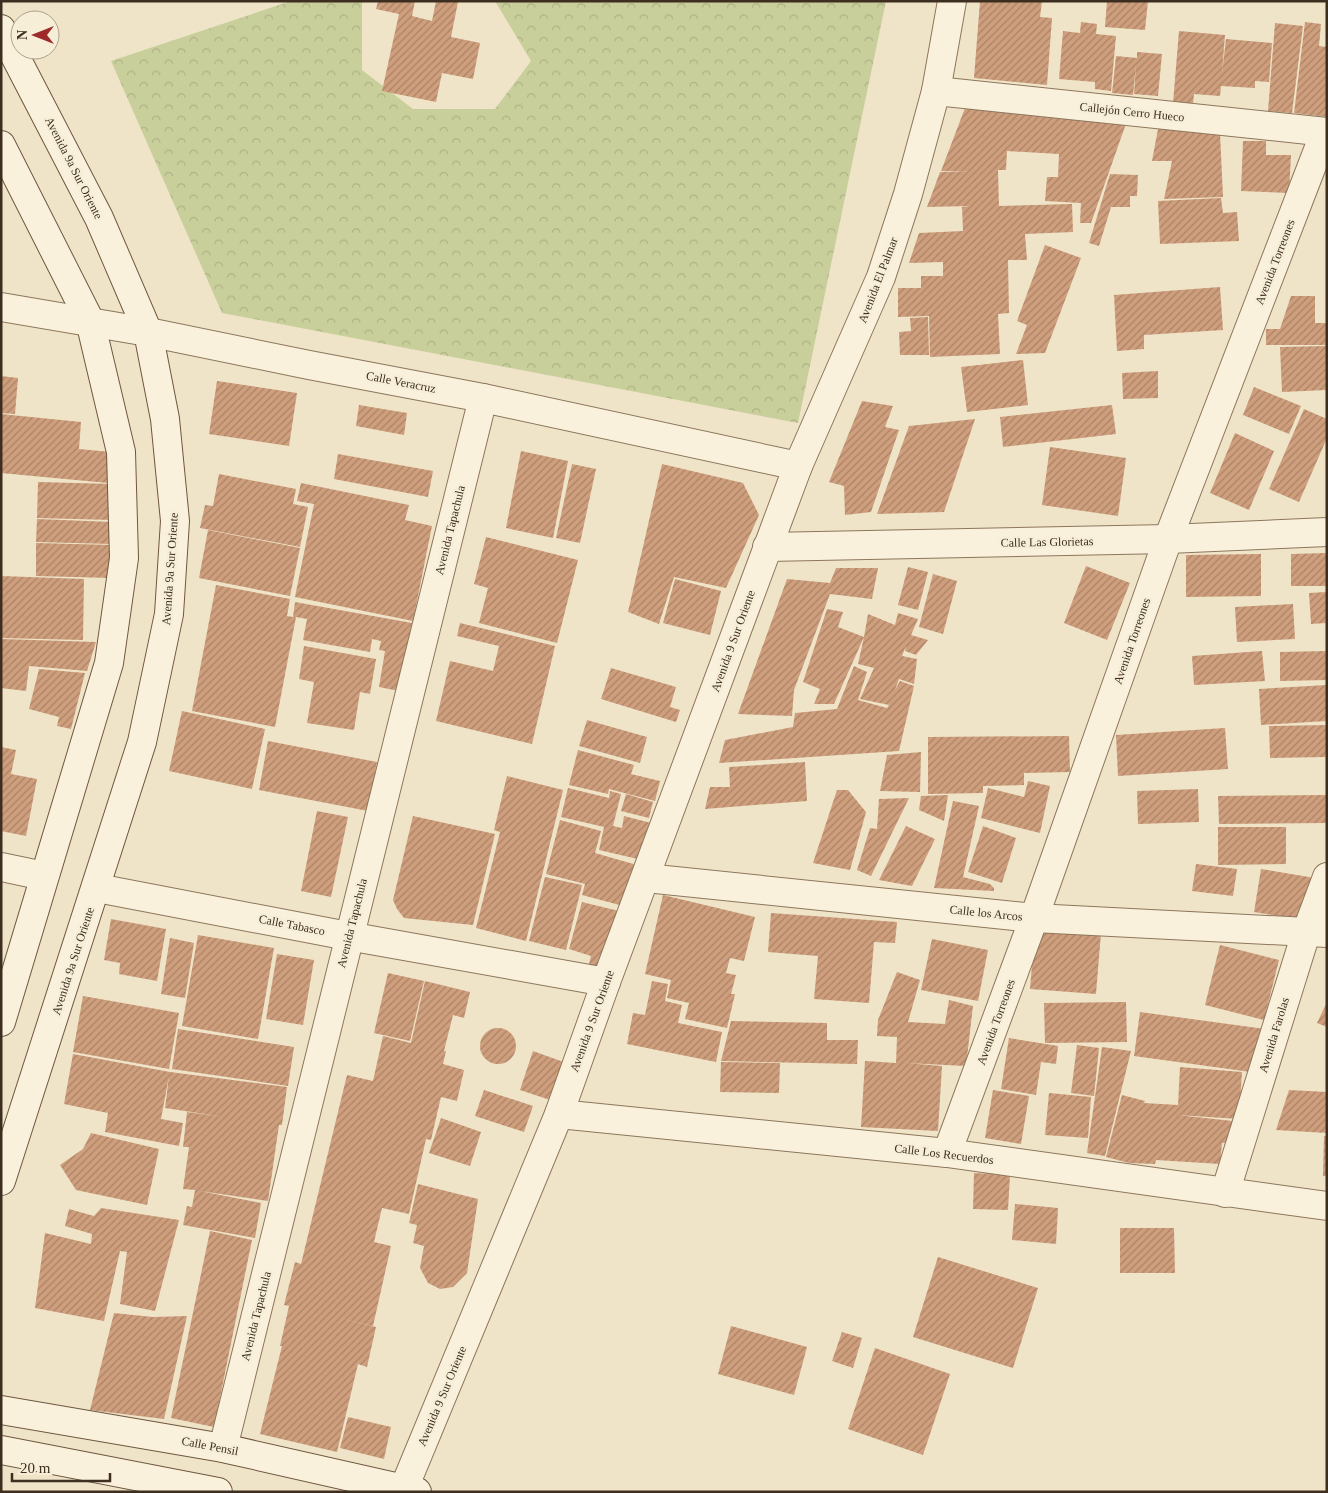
<svg xmlns="http://www.w3.org/2000/svg" width="1328" height="1493" font-family="'Times New Roman',serif">
	<style>
		.forest { fill: url(#forest-crowns) }
		.building { fill: url(#building-hatch) }
		.lines { fill: none; stroke-linecap: round; stroke-linejoin: round }
		.minor-casing { stroke: #8d765c; stroke-width: 30 }
		.secondary-casing { stroke: #6f573f; stroke-width: 30 }
		.minor { stroke: #faf1dc; stroke-width: 28 }
		.secondary { stroke: #faf1dc; stroke-width: 28 }
		.labels { text-anchor: middle; dominant-baseline: central; stroke-width: 5; stroke-linejoin: round; paint-order: stroke }
		.street-label { font-size: 12px; fill: #3d2e20; stroke: #f7eed8 }
	</style>
	<defs>
		<pattern id="forest-crowns" width="20" height="18" patternUnits="userSpaceOnUse" patternTransform="scale(1.25)"><rect width="20" height="18" fill="#c9cf9b"/><path d="M2 6a3 3 0 1 1 6 0M12 15a3 3 0 1 1 6 0" fill="none" stroke="#aeb285"/></pattern>
		<pattern id="building-hatch" width="6" height="6" patternUnits="userSpaceOnUse" patternTransform="scale(1.25)"><rect width="6" height="6" fill="#cf9f7d"/><path d="M-1 1l2-2M0 6l6-6M5 7l2-2" fill="none" stroke="#a98266"/></pattern>
	</defs>
	<rect width="100%" height="100%" fill="#f0e4c8"/>
	<polygon class="forest" points="291,1 362,1 362,70 413,109 495,109 531,61 495,1 886,1 798,423 222,313 111,61"/>
	<g class="building">
		<polygon points="378,1 415,1 412,16 432,21 436,1 458,2 451,37 480,43 473,79 442,73 436,102 382,91 399,14 376,9"/>
		<polygon points="980,1 1042,1 1040,17 1052,18 1047,85 974,78"/>
		<polygon points="1107,1 1148,1 1145,30 1105,27"/>
		<polygon points="1081,22 1097,24 1096,34 1116,36 1111,91 1095,89 1095,82 1059,79 1063,31 1080,33"/>
		<polygon points="1305,22 1321,24 1319,46 1327,47 1327,117 1294,113"/>
		<polygon points="1275,23 1303,26 1292,113 1268,111"/>
		<polygon points="1179,31 1225,35 1222,73 1226,39 1272,43 1269,82 1255,81 1255,88 1221,86 1220,96 1194,94 1193,104 1173,103"/>
		<polygon points="1137,52 1162,54 1158,96 1134,94 1136,64 1133,95 1112,93 1116,56 1137,58"/>
		<polygon points="965,108 1128,118 1091,223 1080,223 1081,203 1045,201 1047,177 1058,177 1059,154 1007,151 1006,170 998,170 999,206 1072,204 1073,232 1025,234 1027,260 1008,260 1009,313 998,314 1000,354 930,357 929,316 898,317 898,288 921,288 921,276 943,276 943,262 909,263 919,233 963,231 962,207 971,206 927,207 940,172 970,171 941,171"/>
		<polygon points="1158,129 1220,133 1223,197 1164,199 1172,161 1152,161"/>
		<polygon points="1243,141 1266,141 1266,155 1291,155 1289,193 1241,191"/>
		<polygon points="1110,174 1138,175 1137,196 1130,196 1130,207 1111,207 1099,246 1089,243"/>
		<polygon points="1221,198 1223,213 1237,212 1239,241 1160,244 1158,201"/>
		<polygon points="1045,245 1081,258 1045,353 1016,354 1027,325 1017,321"/>
		<polygon points="1220,287 1223,330 1144,335 1144,349 1117,351 1114,295"/>
		<polygon points="1291,296 1315,296 1315,323 1327,323 1327,345 1266,345 1266,329 1280,329"/>
		<polygon points="928,317 929,355 900,355 899,332 911,331 910,318"/>
		<polygon points="1327,346 1327,390 1282,392 1280,347"/>
		<polygon points="1023,360 1028,405 967,412 961,367"/>
		<polygon points="1158,371 1158,398 1123,399 1122,373"/>
		<polygon points="1,376 18,378 15,414 1,413"/>
		<polygon points="217,381 297,393 289,446 209,434"/>
		<polygon points="1254,387 1301,406 1289,434 1243,415"/>
		<polygon points="862,401 893,406 885,427 899,430 871,512 845,515 844,486 829,482"/>
		<polygon points="359,405 407,413 404,435 356,426"/>
		<polygon points="1112,405 1116,434 1003,447 1000,417"/>
		<polygon points="1304,409 1327,419 1327,438 1299,502 1269,489"/>
		<polygon points="1,414 81,422 79,449 111,452 108,483 1,473"/>
		<polygon points="975,419 944,512 877,514 909,426"/>
		<polygon points="1235,433 1274,451 1249,510 1210,493"/>
		<polygon points="1050,447 1126,458 1118,516 1042,505"/>
		<polygon points="521,451 568,461 553,538 506,528"/>
		<polygon points="338,454 433,471 428,497 334,479"/>
		<polygon points="572,464 596,469 580,543 556,538"/>
		<polygon points="662,464 743,483 759,515 726,588 674,577 659,624 628,612"/>
		<polygon points="219,474 296,489 293,504 308,507 300,547 200,528 205,505 213,506"/>
		<polygon points="38,482 113,484 112,520 37,518"/>
		<polygon points="301,483 409,505 405,520 432,526 413,621 295,597 314,504 297,501"/>
		<polygon points="37,519 112,522 112,544 36,542"/>
		<polygon points="208,530 300,548 290,596 199,578"/>
		<polygon points="486,537 578,560 557,643 479,623 488,588 474,584"/>
		<polygon points="36,543 112,545 111,578 36,576"/>
		<polygon points="1327,553 1327,586 1291,586 1291,554"/>
		<polygon points="1261,554 1261,596 1186,597 1186,555"/>
		<polygon points="1086,566 1130,583 1107,640 1064,623"/>
		<polygon points="908,567 928,572 918,610 898,605"/>
		<polygon points="836,568 878,568 872,599 830,594 794,690 792,716 738,714 787,579 830,583"/>
		<polygon points="933,574 957,581 943,634 919,627"/>
		<polygon points="1,576 84,579 83,640 1,638"/>
		<polygon points="675,579 721,591 710,635 663,623"/>
		<polygon points="216,585 290,599 287,616 293,617 295,602 412,623 399,691 379,687 385,651 379,650 381,641 372,639 370,652 303,640 307,619 296,617 275,727 192,711"/>
		<polygon points="1327,592 1327,623 1311,624 1309,593"/>
		<polygon points="1293,604 1295,639 1237,642 1235,607"/>
		<polygon points="827,609 843,612 838,627 864,637 868,614 895,625 898,613 918,619 911,635 928,640 916,655 905,651 906,646 902,656 917,659 914,684 899,679 895,690 900,681 914,686 899,751 719,763 725,740 793,727 795,713 837,709 854,666 867,672 858,700 887,708 889,705 860,699 874,668 858,664 864,637 834,704 814,704 820,689 803,682"/>
		<polygon points="460,623 555,646 532,744 436,721 450,661 493,671 499,646 457,636"/>
		<polygon points="1,639 96,642 87,671 29,666 26,691 1,688"/>
		<polygon points="304,646 376,659 370,694 360,692 354,730 307,723 314,682 299,679"/>
		<polygon points="1262,651 1265,681 1194,685 1192,656"/>
		<polygon points="1327,651 1327,680 1280,681 1280,652"/>
		<polygon points="611,668 676,687 670,707 680,710 676,722 601,699"/>
		<polygon points="39,669 85,673 71,729 57,726 59,717 29,709"/>
		<polygon points="1327,685 1327,721 1261,725 1259,689"/>
		<polygon points="182,711 265,729 252,789 169,771"/>
		<polygon points="587,720 647,737 640,763 579,746"/>
		<polygon points="1327,725 1327,757 1270,758 1269,726"/>
		<polygon points="1225,728 1228,769 1118,776 1116,735"/>
		<polygon points="1069,736 1070,772 1024,773 1024,785 983,786 983,793 928,794 928,737"/>
		<polygon points="268,741 377,762 368,811 259,790"/>
		<polygon points="1,747 16,750 11,774 37,779 26,836 1,831"/>
		<polygon points="578,750 634,765 631,774 660,781 655,801 609,789 608,794 569,785"/>
		<polygon points="921,752 920,792 880,791 887,755"/>
		<polygon points="805,762 807,801 705,809 710,787 730,787 729,767"/>
		<polygon points="507,776 563,790 526,941 476,928 500,832 494,830"/>
		<polygon points="1028,781 1050,786 1040,833 981,818 988,788 1024,797"/>
		<polygon points="568,788 609,798 610,791 621,794 613,826 622,828 624,816 651,823 642,860 599,850 604,827 561,817"/>
		<polygon points="1198,789 1199,822 1138,824 1137,791"/>
		<polygon points="837,790 848,790 866,812 850,870 813,863"/>
		<polygon points="626,794 653,802 649,818 621,811"/>
		<polygon points="948,795 944,821 919,810 921,796"/>
		<polygon points="1327,795 1327,823 1219,824 1218,796"/>
		<polygon points="909,798 871,876 857,870 870,828 877,829 879,799"/>
		<polygon points="953,801 979,806 963,877 990,884 994,888 994,891 934,888"/>
		<polygon points="317,811 348,817 331,897 301,891"/>
		<polygon points="413,816 495,834 473,925 404,918 397,909 393,900"/>
		<polygon points="560,820 601,831 595,853 637,865 627,907 582,895 585,884 546,874"/>
		<polygon points="906,826 935,839 912,886 879,880"/>
		<polygon points="983,826 1016,838 1002,883 968,872"/>
		<polygon points="1218,827 1286,827 1286,864 1218,865"/>
		<polygon points="1196,864 1237,869 1233,896 1192,891"/>
		<polygon points="1261,869 1315,878 1308,921 1254,912"/>
		<polygon points="545,877 582,885 566,950 529,941"/>
		<polygon points="663,895 755,917 744,961 730,958 726,973 736,975 731,994 735,994 727,1028 685,1019 689,1003 667,998 671,980 645,974"/>
		<polygon points="582,902 623,912 607,973 588,968 591,956 569,949"/>
		<polygon points="771,913 897,922 895,943 874,942 869,1003 814,999 818,956 768,952"/>
		<polygon points="111,919 166,929 157,981 119,974 120,963 104,960"/>
		<polygon points="1035,929 1101,933 1096,994 1030,989"/>
		<polygon points="198,935 274,948 258,1039 182,1026"/>
		<polygon points="170,938 194,943 185,998 161,994"/>
		<polygon points="932,939 988,950 978,1001 921,990"/>
		<polygon points="1220,945 1279,960 1264,1020 1205,1005"/>
		<polygon points="277,954 314,960 303,1025 266,1019"/>
		<polygon points="897,972 920,980 908,1022 945,1024 949,1000 973,1006 966,1066 906,1063 942,1066 938,1131 861,1127 865,1061 896,1063 897,1037 877,1036 878,1020"/>
		<polygon points="388,973 424,981 410,1041 374,1033"/>
		<polygon points="425,981 470,992 464,1018 453,1015 444,1051 446,1051 443,1064 464,1070 457,1101 441,1097 431,1140 426,1139 409,1214 382,1208 374,1242 391,1246 373,1326 339,1318 376,1327 367,1367 358,1364 337,1452 260,1434 282,1346 280,1346 289,1306 284,1305 295,1262 301,1264 347,1075 373,1081 383,1036 411,1043"/>
		<polygon points="652,981 668,984 665,1001 682,1005 678,1023 722,1032 716,1062 627,1044 633,1013 645,1015"/>
		<polygon points="83,996 179,1013 169,1069 73,1052"/>
		<polygon points="1126,1002 1127,1042 1045,1043 1044,1003"/>
		<polygon points="1327,1002 1327,1027 1317,1023"/>
		<polygon points="1140,1012 1265,1029 1258,1073 1134,1056"/>
		<polygon points="731,1021 827,1023 827,1040 858,1040 857,1064 721,1061"/>
		<circle cx="498" cy="1046" r="18"/>
		<polygon points="178,1029 294,1047 288,1086 172,1069"/>
		<polygon points="1009,1038 1058,1046 1056,1064 1041,1062 1036,1095 1001,1089"/>
		<polygon points="1077,1045 1099,1048 1094,1096 1071,1093"/>
		<polygon points="1102,1047 1131,1051 1105,1156 1087,1153"/>
		<polygon points="533,1051 569,1064 556,1102 520,1090"/>
		<polygon points="73,1054 170,1072 287,1087 282,1125 279,1125 268,1201 200,1191 261,1203 255,1238 183,1225 187,1206 192,1207 195,1190 183,1189 189,1147 183,1147 187,1112 224,1117 165,1108 169,1076 161,1119 183,1123 179,1146 105,1132 108,1113 64,1104"/>
		<polygon points="721,1062 780,1063 779,1093 720,1092"/>
		<polygon points="1180,1067 1242,1072 1239,1119 1177,1115 1233,1121 1231,1143 1222,1143 1220,1164 1156,1160 1155,1164 1129,1163 1106,1157 1122,1095 1145,1101 1144,1103 1178,1105"/>
		<polygon points="484,1090 533,1106 524,1132 475,1116"/>
		<polygon points="993,1090 1029,1096 1021,1144 985,1138"/>
		<polygon points="1289,1090 1327,1092 1327,1133 1276,1130"/>
		<polygon points="1049,1093 1091,1097 1088,1138 1045,1135"/>
		<polygon points="441,1118 481,1132 470,1166 429,1153"/>
		<polygon points="91,1133 159,1149 147,1205 76,1190 60,1165 83,1149"/>
		<polygon points="1324,1136 1327,1136 1327,1176 1323,1176"/>
		<polygon points="974,1173 1010,1175 1008,1210 973,1209"/>
		<polygon points="418,1184 478,1199 467,1273 453,1287 440,1289 428,1283 420,1268 424,1246 413,1243 417,1225 409,1223"/>
		<polygon points="1015,1204 1058,1208 1056,1244 1012,1240"/>
		<polygon points="101,1208 179,1220 155,1311 120,1304 127,1252 120,1251 104,1321 35,1308 45,1233 91,1244 92,1234 65,1226 69,1209 94,1216"/>
		<polygon points="1120,1228 1174,1228 1175,1273 1120,1273"/>
		<polygon points="210,1231 252,1240 214,1427 171,1418"/>
		<polygon points="938,1257 1038,1288 1013,1368 913,1337"/>
		<polygon points="114,1313 153,1317 187,1316 164,1419 90,1410"/>
		<polygon points="731,1326 807,1347 794,1395 718,1374"/>
		<polygon points="842,1332 862,1338 853,1368 832,1361"/>
		<polygon points="875,1348 950,1374 923,1455 848,1429"/>
		<polygon points="348,1417 391,1427 384,1459 340,1448"/>
	</g>
	<g class="lines">
		<defs>
			<g id="minor">
				<polyline points="936,91 1327,132"/>
				<polyline points="1,307 148,332 309,365 483,398 798,466"/>
				<polyline points="767,547 1168,539 1327,532"/>
				<polyline points="1,867 44,876"/>
				<polyline points="646,878 1034,918 1327,933"/>
				<polyline points="97,888 348,936 606,982"/>
				<polyline points="559,1114 947,1153 1327,1206"/>
				<polyline points="947,1153 1034,918 1168,539 1325,132"/>
				<polyline points="1225,1193 1306,933 1327,877"/>
				<polyline points="223,1448 483,398"/>
				<polyline points="400,1492 404,1488 559,1114 606,982 798,466 881,277 908,194 936,91 952,1"/>
			</g>
			<g id="secondary">
				<polyline points="1,29 99,218 148,332 165,419 175,521 169,614 142,742 1,1181"/>
				<polyline points="1,145 90,321 121,452 124,558 109,663 1,1022"/>
				<polyline points="1,1410 223,1448 417,1492"/>
				<polyline points="1,1450 218,1492"/>
			</g>
		</defs>
		<use href="#minor" class="minor-casing"/>
		<use href="#secondary" class="secondary-casing"/>
		<use href="#minor" class="minor"/>
		<use href="#secondary" class="secondary"/>
	</g>
	<g class="labels">
		<g class="street-label">
			<text transform="translate(1132 112) rotate(6)">Callejón Cerro Hueco</text>
			<text transform="translate(74 168) rotate(63)">Avenida 9a Sur Oriente</text>
			<text transform="translate(1275 262) rotate(-69)">Avenida Torreones</text>
			<text transform="translate(878 280) rotate(-69)">Avenida El Palmar</text>
			<text transform="translate(401 382) rotate(11)">Calle Veracruz</text>
			<text transform="translate(450 530) rotate(-76)">Avenida Tapachula</text>
			<text transform="translate(1047 542) rotate(-1)">Calle Las Glorietas</text>
			<text transform="translate(170 569) rotate(-86)">Avenida 9a Sur Oriente</text>
			<text transform="translate(733 641) rotate(-70)">Avenida 9 Sur Oriente</text>
			<text transform="translate(1132 641) rotate(-71)">Avenida Torreones</text>
			<text transform="translate(986 913) rotate(6)">Calle los Arcos</text>
			<text transform="translate(352 923) rotate(-76)">Avenida Tapachula</text>
			<text transform="translate(292 925) rotate(11)">Calle Tabasco</text>
			<text transform="translate(73 961) rotate(-72)">Avenida 9a Sur Oriente</text>
			<text transform="translate(592 1021) rotate(-70)">Avenida 9 Sur Oriente</text>
			<text transform="translate(996 1022) rotate(-70)">Avenida Torreones</text>
			<text transform="translate(1274 1035) rotate(-73)">Avenida Farolas</text>
			<text transform="translate(944 1154) rotate(7)">Calle Los Recuerdos</text>
			<text transform="translate(256 1316) rotate(-76)">Avenida Tapachula</text>
			<text transform="translate(442 1396) rotate(-67)">Avenida 9 Sur Oriente</text>
			<text transform="translate(210 1446) rotate(11)">Calle Pensil</text>
		</g>
	</g>
	<rect width="1328" height="1493" fill="none" stroke="#3d2e20" stroke-width="5"/>
	<g transform="translate(35 35) rotate(270)"><circle r="24" fill="#f7eed8" stroke="#ada18e"/>
	<path d="M0-4L9 19L0 12L-9 19Z" fill="#9e2a2b"/>
	<text y="-8" font-size="14" font-weight="bold" text-anchor="middle" fill="#3d2e20">N</text>
	</g>
	<path d="M12 1473v8h98v-8" fill="none" stroke="#3d2e20" stroke-width="2.5"/>
	<text x="20" y="1473" font-size="15" fill="#3d2e20" stroke="#f7eed8" stroke-width="4" paint-order="stroke">20 m</text>
</svg>
